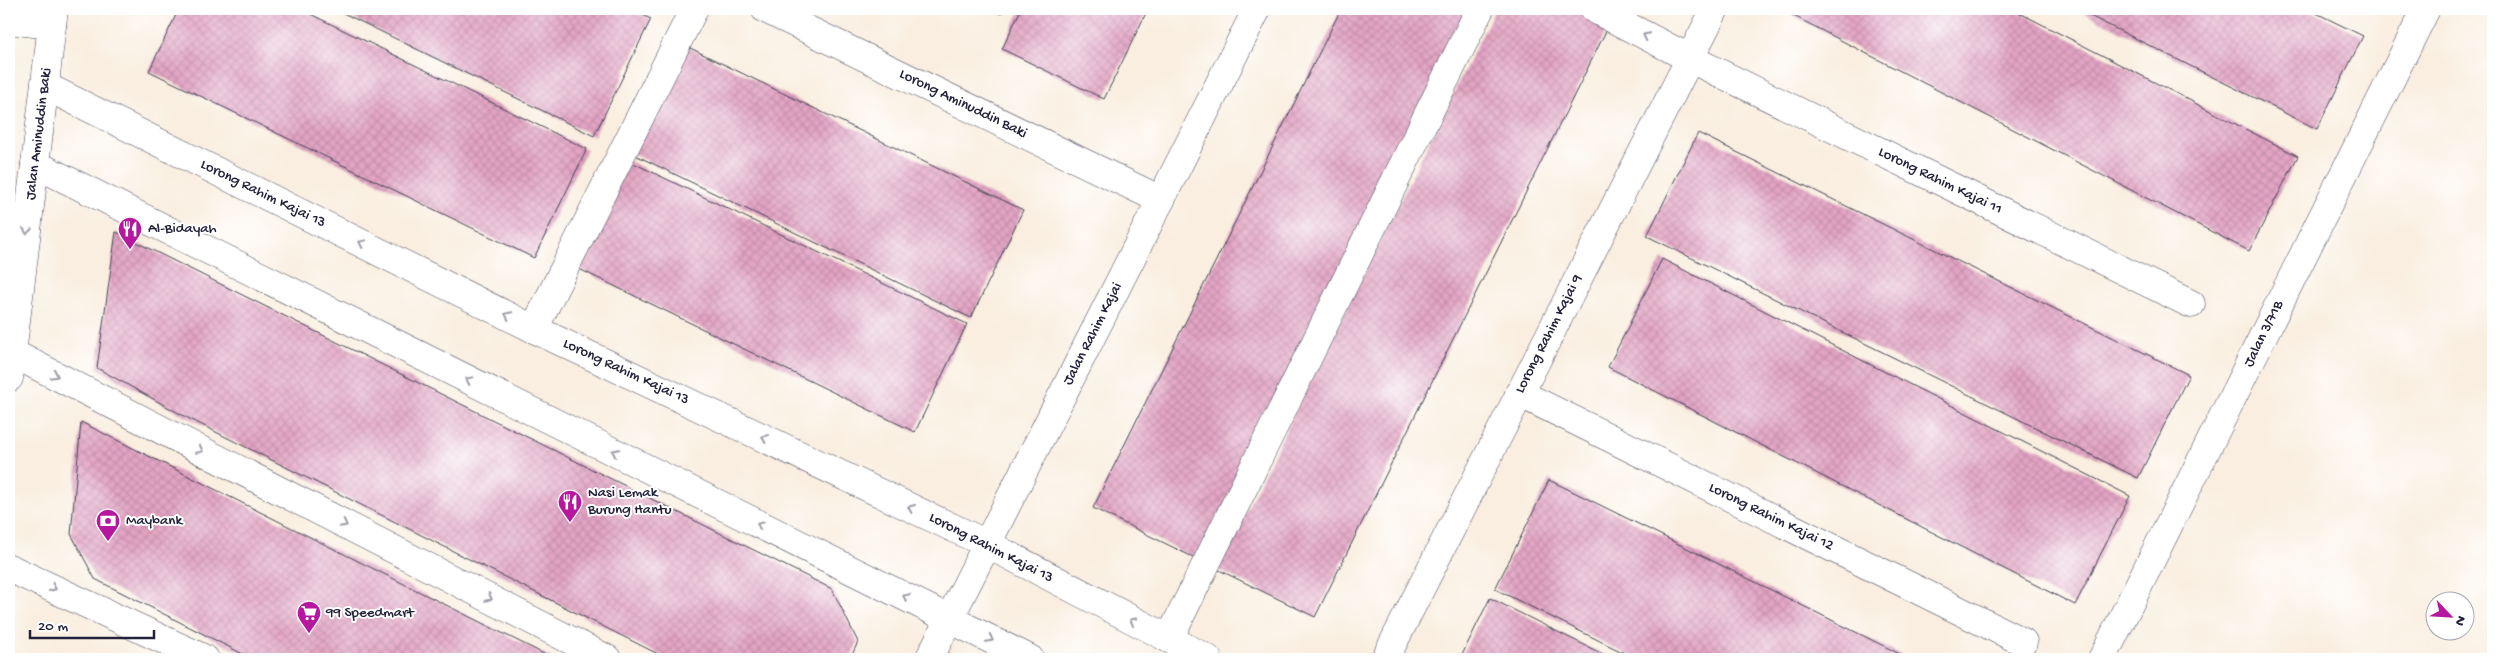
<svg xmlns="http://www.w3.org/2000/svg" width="2502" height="668" font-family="'Gochi Hand',sans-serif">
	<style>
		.building { fill: url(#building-cross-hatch) }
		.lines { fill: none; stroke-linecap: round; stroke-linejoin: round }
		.minor-casing { stroke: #424154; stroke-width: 29 }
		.minor { stroke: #fff; stroke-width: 28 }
		.oneway { stroke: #9c9ca7 }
		.labels { text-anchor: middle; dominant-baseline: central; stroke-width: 4; stroke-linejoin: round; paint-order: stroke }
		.street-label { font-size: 15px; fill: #22223b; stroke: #fff }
		.poi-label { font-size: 15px; fill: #22223b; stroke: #fff; text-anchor: start }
	</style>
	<defs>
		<pattern id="building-cross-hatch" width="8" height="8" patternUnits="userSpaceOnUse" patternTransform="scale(1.25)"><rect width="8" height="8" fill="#e3a4c4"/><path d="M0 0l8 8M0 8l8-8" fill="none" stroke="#c28da9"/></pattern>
	</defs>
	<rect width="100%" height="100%" fill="#fff"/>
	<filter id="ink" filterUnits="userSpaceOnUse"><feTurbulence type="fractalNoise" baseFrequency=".02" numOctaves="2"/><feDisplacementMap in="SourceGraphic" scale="10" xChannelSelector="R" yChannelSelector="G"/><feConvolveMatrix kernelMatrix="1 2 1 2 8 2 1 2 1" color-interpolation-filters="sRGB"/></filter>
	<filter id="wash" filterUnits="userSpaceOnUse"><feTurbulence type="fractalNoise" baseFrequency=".0096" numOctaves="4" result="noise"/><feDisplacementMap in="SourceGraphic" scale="20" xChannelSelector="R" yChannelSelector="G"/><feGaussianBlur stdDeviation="1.12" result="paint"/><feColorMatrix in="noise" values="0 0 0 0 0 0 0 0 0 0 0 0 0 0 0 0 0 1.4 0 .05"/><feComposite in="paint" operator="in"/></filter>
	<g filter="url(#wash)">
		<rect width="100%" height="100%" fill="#f9eedf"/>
		<g id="blocks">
			<g class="building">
				<polygon points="164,9 300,9 587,149 534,258 149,71 176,15"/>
				<polygon points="335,9 629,9 651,19 594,136"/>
				<polygon points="991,9 1004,9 1001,14"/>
				<polygon points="1021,9 1148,9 1104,99 1002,49"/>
				<polygon points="1341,9 1473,9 1199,560 1093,508"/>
				<polygon points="1495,9 1582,9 1610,23 1315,617 1217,569"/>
				<polygon points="1793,9 2012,9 2298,156 2249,251 1790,14"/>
				<polygon points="2076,9 2308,9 2363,36 2317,129"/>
				<polygon points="682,44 1023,210 971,318 629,152"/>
				<polygon points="1698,133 2189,375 2138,478 1647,236"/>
				<polygon points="625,159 967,324 915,432 573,266"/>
				<polygon points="116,232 832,589 858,642 850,659 668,659 184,416 97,368"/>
				<polygon points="1662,259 2130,496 2075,605 1608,367"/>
				<polygon points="81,422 280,522 554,659 253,659 219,642 95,579 71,534"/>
				<polygon points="1549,480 1588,499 1910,659 1637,659 1612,647 1495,589"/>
				<polygon points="1490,598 1568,637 1613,659 1460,659"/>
			</g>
		</g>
	</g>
	<g filter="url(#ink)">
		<use href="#blocks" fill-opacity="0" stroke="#424154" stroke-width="1"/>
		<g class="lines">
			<defs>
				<g id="minor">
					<polyline points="765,9 1161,200"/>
					<polyline points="1594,9 1689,58 2191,304"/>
					<polyline points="9,20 52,25"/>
					<polyline points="45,86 534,329 987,544 1208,659"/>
					<polyline points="35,164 1030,659"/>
					<polyline points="534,329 694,9"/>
					<polyline points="12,353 607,659"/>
					<polyline points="9,378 54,9"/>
					<polyline points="1519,393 2023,642"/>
					<polyline points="9,568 205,659"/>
					<polyline points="1169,639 1480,9"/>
					<polyline points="929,659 1257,9"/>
					<polyline points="1385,659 1715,9"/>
					<polyline points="2102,659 2426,9"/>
				</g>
			</defs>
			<use href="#minor" class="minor-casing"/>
			<use href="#minor" class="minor"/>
		</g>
		<defs><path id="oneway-chevron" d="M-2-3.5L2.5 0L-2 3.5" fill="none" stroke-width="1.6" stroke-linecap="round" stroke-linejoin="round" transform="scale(1.25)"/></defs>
		<g class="oneway">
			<use href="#oneway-chevron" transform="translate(1646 36) rotate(-153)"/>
			<use href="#oneway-chevron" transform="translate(27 231) rotate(97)"/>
			<use href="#oneway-chevron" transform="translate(362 243) rotate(-154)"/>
			<use href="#oneway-chevron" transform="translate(508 315) rotate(-154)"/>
			<use href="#oneway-chevron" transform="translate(55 375) rotate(27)"/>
			<use href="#oneway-chevron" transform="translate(469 380) rotate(-154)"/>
			<use href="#oneway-chevron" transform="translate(765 438) rotate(-155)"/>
			<use href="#oneway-chevron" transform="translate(200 450) rotate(27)"/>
			<use href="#oneway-chevron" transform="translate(615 452) rotate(-154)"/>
			<use href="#oneway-chevron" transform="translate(911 508) rotate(-155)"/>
			<use href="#oneway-chevron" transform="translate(344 524) rotate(27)"/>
			<use href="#oneway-chevron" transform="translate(760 525) rotate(-154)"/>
			<use href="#oneway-chevron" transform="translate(53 588) rotate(25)"/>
			<use href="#oneway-chevron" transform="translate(906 597) rotate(-154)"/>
			<use href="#oneway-chevron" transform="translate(489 598) rotate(27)"/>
			<use href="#oneway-chevron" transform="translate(1133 621) rotate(-152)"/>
			<use href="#oneway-chevron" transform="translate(990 639) rotate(27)"/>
		</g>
	</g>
	<defs>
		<symbol id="restaurant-pin" viewBox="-11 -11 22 30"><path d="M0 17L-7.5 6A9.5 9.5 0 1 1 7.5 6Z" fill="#b5179e" stroke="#fff"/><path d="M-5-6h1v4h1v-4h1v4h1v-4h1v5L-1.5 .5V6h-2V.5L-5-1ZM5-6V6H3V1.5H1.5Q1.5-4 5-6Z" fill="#fff"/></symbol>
		<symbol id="bank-pin" viewBox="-11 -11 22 30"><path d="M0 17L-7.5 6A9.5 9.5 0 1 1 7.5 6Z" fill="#b5179e" stroke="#fff"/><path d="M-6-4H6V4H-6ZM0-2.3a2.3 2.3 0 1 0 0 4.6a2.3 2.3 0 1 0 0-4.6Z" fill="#fff"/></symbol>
		<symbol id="supermarket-pin" viewBox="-11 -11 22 30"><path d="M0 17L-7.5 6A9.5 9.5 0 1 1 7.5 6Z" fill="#b5179e" stroke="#fff"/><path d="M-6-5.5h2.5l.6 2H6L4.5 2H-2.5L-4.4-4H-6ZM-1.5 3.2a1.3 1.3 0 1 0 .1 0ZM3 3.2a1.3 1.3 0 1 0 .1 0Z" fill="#fff"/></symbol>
	</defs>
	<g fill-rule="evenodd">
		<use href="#restaurant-pin" x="116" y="215" width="28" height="38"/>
		<use href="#restaurant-pin" x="556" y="488" width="28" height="38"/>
		<use href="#bank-pin" x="94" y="507" width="28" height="38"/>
		<use href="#supermarket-pin" x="295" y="599" width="28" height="38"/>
	</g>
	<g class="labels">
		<g class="street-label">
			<text transform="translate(963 104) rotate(26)">Lorong Aminuddin Baki</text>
			<text transform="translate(39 134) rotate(-83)">Jalan Aminuddin Baki</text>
			<text transform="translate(1940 181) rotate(26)">Lorong Rahim Kajai 11</text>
			<text transform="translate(263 194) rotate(26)">Lorong Rahim Kajai 13</text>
			<text transform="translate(1093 334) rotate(-63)">Jalan Rahim Kajai</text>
			<text transform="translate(1549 334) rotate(-63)">Lorong Rahim Kajai 9</text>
			<text transform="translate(2264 334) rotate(-64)">Jalan 3/71B</text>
			<text transform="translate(626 372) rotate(25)">Lorong Rahim Kajai 13</text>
			<text transform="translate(1771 517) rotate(26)">Lorong Rahim Kajai 12</text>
			<text transform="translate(991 548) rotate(27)">Lorong Rahim Kajai 13</text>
		</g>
		<g class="poi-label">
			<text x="148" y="229">Al-Bidayah</text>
			<text x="588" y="493">Nasi Lemak<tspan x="588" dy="17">Burung Hantu</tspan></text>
			<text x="126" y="521">Maybank</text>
			<text x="326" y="613">99 Speedmart</text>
		</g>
	</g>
	<rect width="2502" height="668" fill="none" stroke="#fff" stroke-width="30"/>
	<g transform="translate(2450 616) rotate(115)"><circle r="24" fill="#ffffff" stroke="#a7a7b1"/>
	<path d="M0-4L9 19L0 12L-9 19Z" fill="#b5179e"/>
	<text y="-8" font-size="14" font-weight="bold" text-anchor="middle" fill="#22223b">N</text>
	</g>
	<path d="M30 630v8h124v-8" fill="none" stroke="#22223b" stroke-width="2.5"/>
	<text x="38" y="630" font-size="15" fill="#22223b" stroke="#ffffff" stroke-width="4" paint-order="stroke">20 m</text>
</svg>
